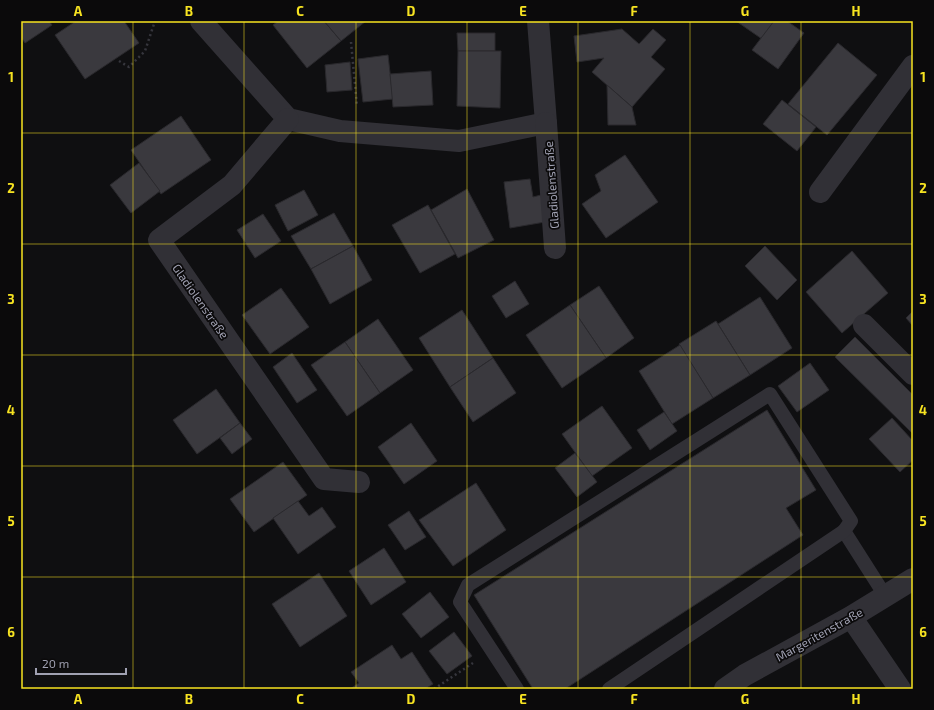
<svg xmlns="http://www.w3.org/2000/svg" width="934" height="710" font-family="'Exo 2',sans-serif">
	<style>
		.building { fill: #3a393e; stroke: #2a292d }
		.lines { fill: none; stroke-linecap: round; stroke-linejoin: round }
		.path { stroke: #36363d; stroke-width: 2.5; stroke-dasharray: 2 3; stroke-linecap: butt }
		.service { stroke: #313036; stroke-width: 14 }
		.minor { stroke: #313036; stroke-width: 22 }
		.tertiary { stroke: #313036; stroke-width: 22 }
		.grid { fill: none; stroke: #f7e321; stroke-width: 1; stroke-opacity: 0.55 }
		.labels { text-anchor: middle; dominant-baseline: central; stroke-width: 3.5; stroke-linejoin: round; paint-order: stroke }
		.street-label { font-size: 12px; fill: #a0a1b2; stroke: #0b0a0b }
		.neatline { fill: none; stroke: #f7e321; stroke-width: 1.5 }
		.grid-label { font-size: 13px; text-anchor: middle; font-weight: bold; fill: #f7e321 }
	</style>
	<rect width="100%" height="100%" fill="#0f0f11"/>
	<g class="building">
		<polygon points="21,21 49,21 52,25 25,43 21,37"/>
		<polygon points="76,21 124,21 139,43 85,79 55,35"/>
		<polygon points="278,21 324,21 341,41 307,68 273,25"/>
		<polygon points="324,21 366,21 341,41"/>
		<polygon points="736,21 774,21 762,39"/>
		<polygon points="774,21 787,21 804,33 778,69 752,50"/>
		<polygon points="622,29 639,44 653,29 666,40 651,57 665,69 632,107 592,72 604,58 577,62 574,36"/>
		<polygon points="457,33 495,33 495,51 458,51"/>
		<polygon points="838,43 877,75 827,135 788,104"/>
		<polygon points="458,51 501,51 500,108 457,106"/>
		<polygon points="388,55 393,99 363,102 358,59"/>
		<polygon points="350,62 352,90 327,92 325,65"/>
		<polygon points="431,71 433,105 393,107 390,74"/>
		<polygon points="607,85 632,107 636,125 608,125"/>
		<polygon points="782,100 816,127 797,151 763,124"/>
		<polygon points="181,116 211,160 161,194 131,150"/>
		<polygon points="625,155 658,202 606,238 582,204 601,191 595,175"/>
		<polygon points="139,163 160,191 131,213 110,185"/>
		<polygon points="530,179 533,197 541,195 545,222 510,228 504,182"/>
		<polygon points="467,189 494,240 458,258 431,210"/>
		<polygon points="304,190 318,215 288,231 275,205"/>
		<polygon points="428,205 455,254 420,273 392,225"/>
		<polygon points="334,213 353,246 311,269 291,236"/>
		<polygon points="263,214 281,241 255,258 237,230"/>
		<polygon points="353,246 372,280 330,304 311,269"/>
		<polygon points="765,246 797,280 777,300 745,266"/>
		<polygon points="852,251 888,293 842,333 806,292"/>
		<polygon points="515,281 529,304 506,318 492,296"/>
		<polygon points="599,286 634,338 606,358 570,305"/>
		<polygon points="281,288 309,327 270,354 242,315"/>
		<polygon points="760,297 792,348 750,375 718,324"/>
		<polygon points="570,305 606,358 562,388 526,335"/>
		<polygon points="462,310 493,358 450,387 419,338"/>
		<polygon points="913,311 913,326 906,318"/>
		<polygon points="378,319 413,370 380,393 345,342"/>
		<polygon points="716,321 750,375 713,398 679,344"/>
		<polygon points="855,337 913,395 913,434 835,357"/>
		<polygon points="345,342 380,393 347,416 311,365"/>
		<polygon points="680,345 713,398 672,424 639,371"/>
		<polygon points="292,353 317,390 297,403 273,367"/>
		<polygon points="493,358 516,393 473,422 450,387"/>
		<polygon points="810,363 829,390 797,412 778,386"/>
		<polygon points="216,389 240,423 197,454 173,420"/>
		<polygon points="602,406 632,448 592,476 562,434"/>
		<polygon points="767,410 816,490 786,508 803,535 565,689 533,689 474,595"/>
		<polygon points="664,412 677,431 650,450 637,430"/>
		<polygon points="892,418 913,441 913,460 900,472 869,439"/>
		<polygon points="240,423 252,439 232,454 220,438"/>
		<polygon points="411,423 437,461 404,484 378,447"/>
		<polygon points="575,453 597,482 577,497 555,468"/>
		<polygon points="283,462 307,495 254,532 230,499"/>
		<polygon points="476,483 506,530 453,566 419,520"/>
		<polygon points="298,501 309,516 322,507 336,527 298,554 273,518"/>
		<polygon points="409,511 426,537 405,550 388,525"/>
		<polygon points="384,548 406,582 371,605 349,571"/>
		<polygon points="319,573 347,616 300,647 272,604"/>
		<polygon points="430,592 449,617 421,638 402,614"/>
		<polygon points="454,632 472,656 447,674 429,651"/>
		<polygon points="392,645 401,659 412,652 433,684 425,689 350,689 359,683 351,672"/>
	</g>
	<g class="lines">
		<g class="path">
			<polyline points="351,42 357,106"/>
			<polyline points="119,61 129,67 145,51 155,21"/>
			<polyline points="434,689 473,663"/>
		</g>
		<g class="service">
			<polyline points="844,531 886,597"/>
			<polyline points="517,689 460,602 468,585 770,394 851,521 844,531 609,689"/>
		</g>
		<g class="minor">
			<polyline points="201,21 288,119 340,131 459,141 546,123 538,21"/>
			<polyline points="288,119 232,185 159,240 324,479 359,482"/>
			<polyline points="546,123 555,248"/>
			<polyline points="820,192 913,66"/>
			<polyline points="864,325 913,374"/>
			<polyline points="851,617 900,689"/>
		</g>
		<polyline class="tertiary" points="725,689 745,675 851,617 913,579"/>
	</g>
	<path class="grid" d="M133,21v668M244,21v668M356,21v668M467,21v668M578,21v668M690,21v668M801,21v668M21,133h892M21,244h892M21,355h892M21,466h892M21,577h892"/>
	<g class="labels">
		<g class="street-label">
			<text transform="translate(551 185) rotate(-94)">Gladiolenstraße</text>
			<text transform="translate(201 301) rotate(55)">Gladiolenstraße</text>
			<text transform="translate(819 634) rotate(-29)">Margeritenstraße</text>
		</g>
	</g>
	<rect width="934" height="710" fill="none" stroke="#0b0a0b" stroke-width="44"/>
	<path d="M36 668v6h90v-6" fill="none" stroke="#a0a1b2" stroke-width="2"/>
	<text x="42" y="668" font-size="12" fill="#a0a1b2" stroke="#0b0a0b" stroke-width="3" paint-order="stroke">20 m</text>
	<rect x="22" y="22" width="890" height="666" class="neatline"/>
	<g class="grid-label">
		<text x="78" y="16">A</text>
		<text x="189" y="16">B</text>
		<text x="300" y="16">C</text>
		<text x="411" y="16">D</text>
		<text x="523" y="16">E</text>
		<text x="634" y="16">F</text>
		<text x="745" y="16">G</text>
		<text x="856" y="16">H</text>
		<text x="11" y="82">1</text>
		<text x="923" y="82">1</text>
		<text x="11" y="193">2</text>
		<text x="923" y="193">2</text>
		<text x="11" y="304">3</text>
		<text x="923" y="304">3</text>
		<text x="11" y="415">4</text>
		<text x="923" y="415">4</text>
		<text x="11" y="526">5</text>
		<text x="923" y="526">5</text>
		<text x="11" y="637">6</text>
		<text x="923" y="637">6</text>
		<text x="78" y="704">A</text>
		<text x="189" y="704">B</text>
		<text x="300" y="704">C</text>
		<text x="411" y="704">D</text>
		<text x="523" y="704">E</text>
		<text x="634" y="704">F</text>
		<text x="745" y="704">G</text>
		<text x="856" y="704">H</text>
	</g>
</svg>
